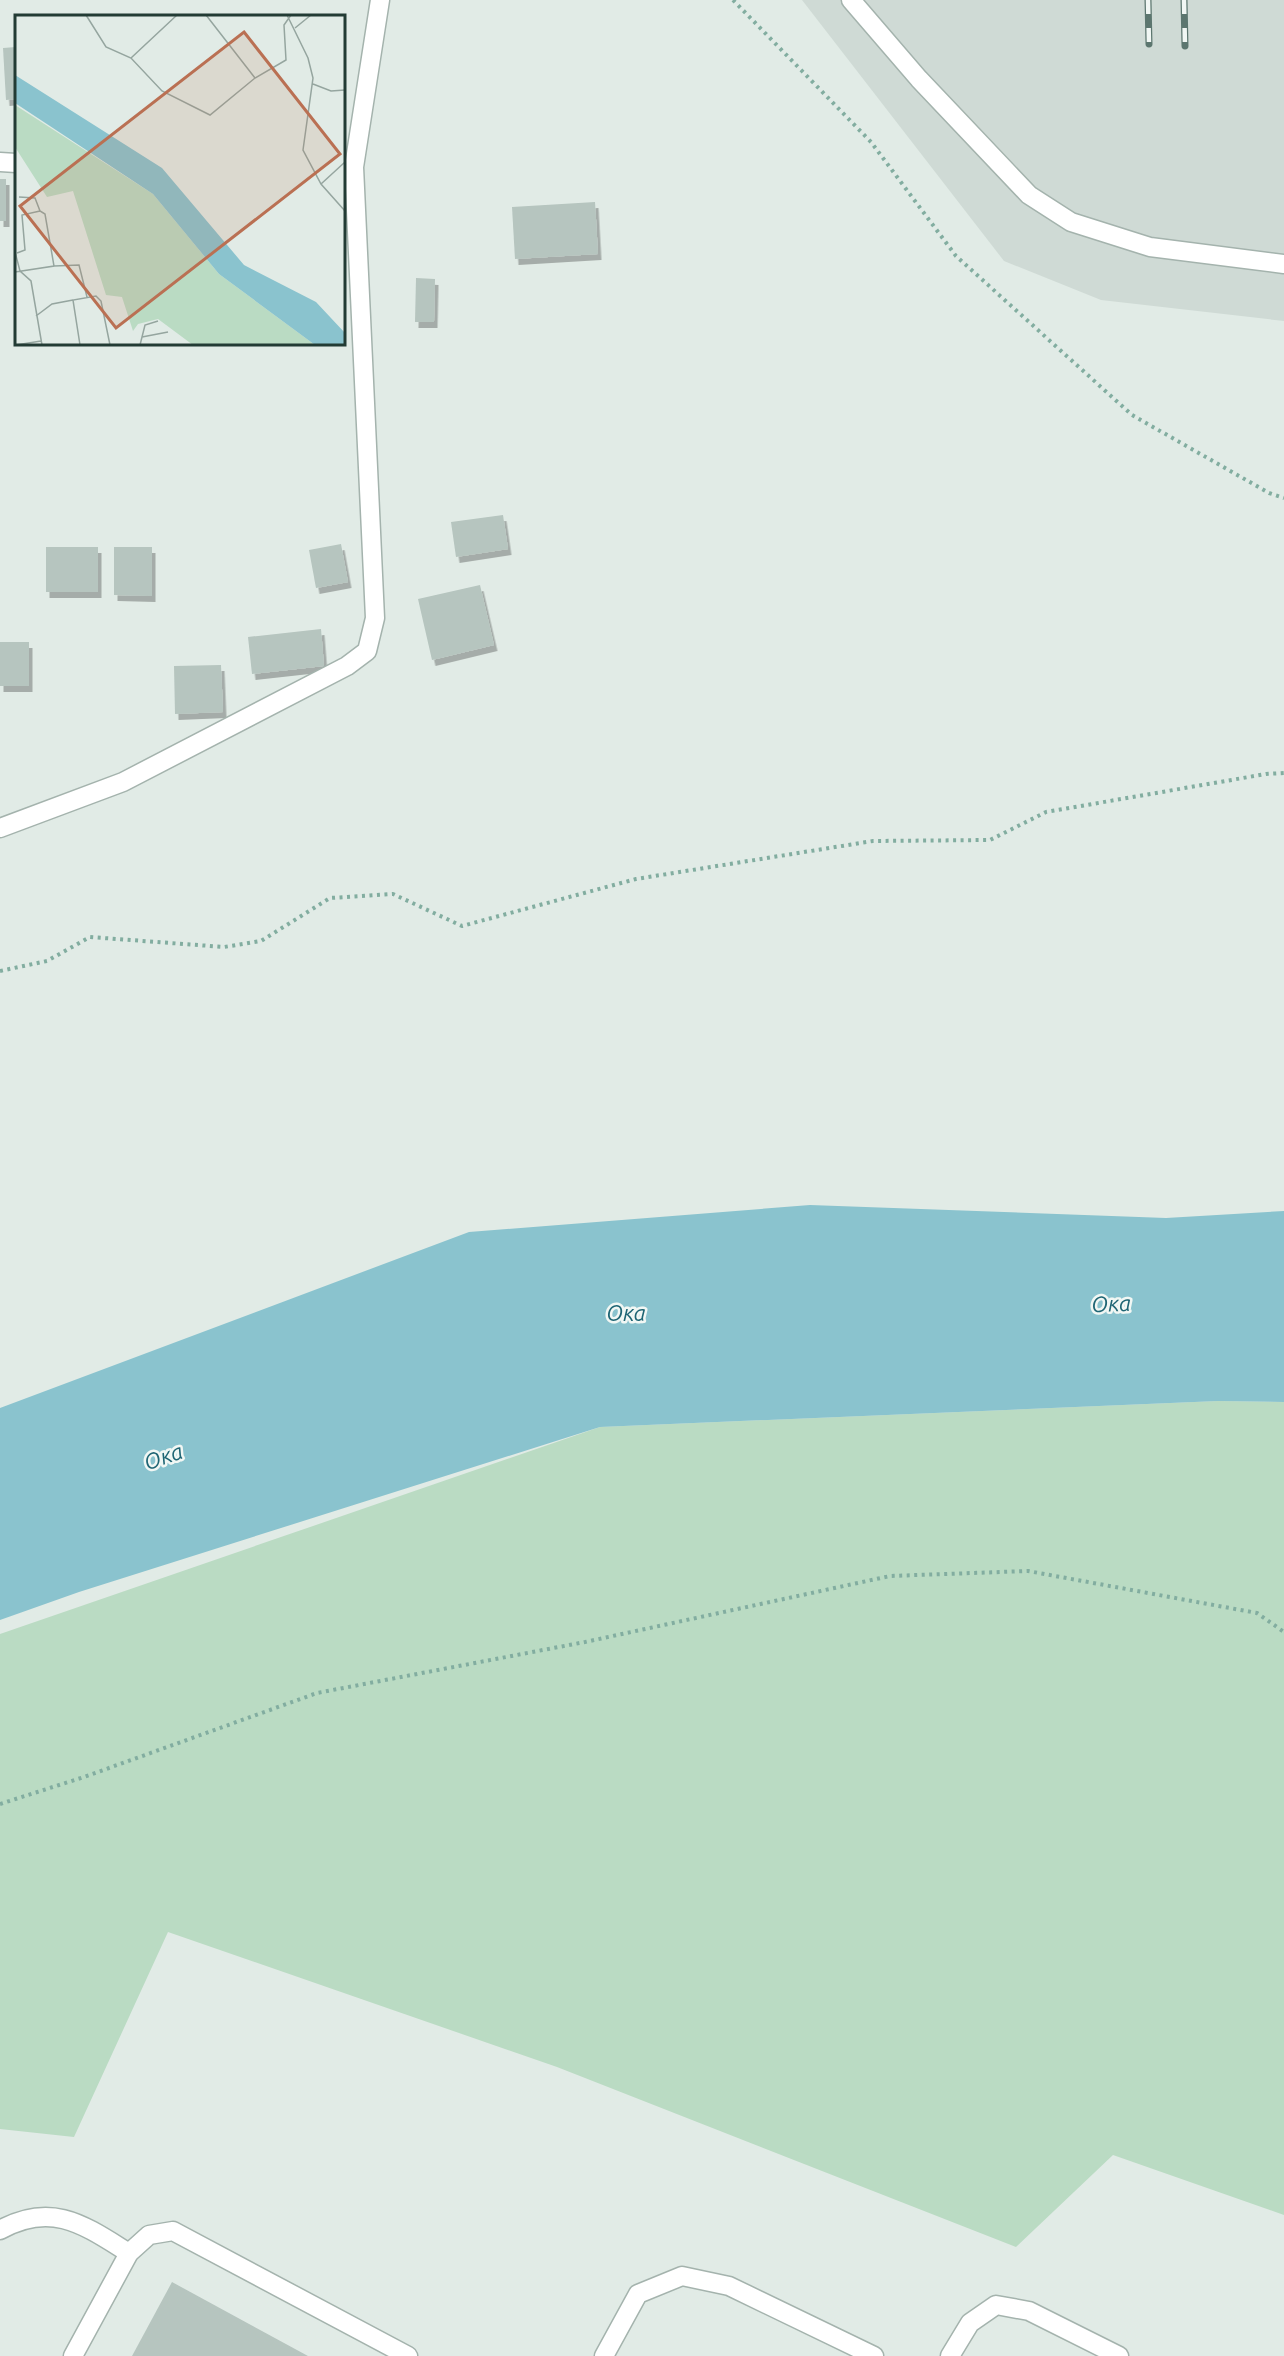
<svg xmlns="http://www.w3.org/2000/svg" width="1284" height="2356" font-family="Ubuntu,sans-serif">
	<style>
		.built { fill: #cfdad5 }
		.green { fill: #badbc3 }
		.water { fill: #8ac3ce }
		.building { fill: #b6c5bf; filter: url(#shadow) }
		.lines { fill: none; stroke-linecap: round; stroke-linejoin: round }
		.minor-casing { stroke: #a4b3ad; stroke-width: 21 }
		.path { stroke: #82ada0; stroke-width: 4; stroke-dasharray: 3 4.5; stroke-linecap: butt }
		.minor { stroke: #fff; stroke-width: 18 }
		.rail-casing { stroke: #5c766f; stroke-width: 7 }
		.rail { stroke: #f1f7f4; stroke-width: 4.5; stroke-dasharray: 14; stroke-linecap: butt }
		.labels { text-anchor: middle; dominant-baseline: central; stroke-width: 5; stroke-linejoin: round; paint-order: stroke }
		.water-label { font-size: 22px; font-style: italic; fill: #1e6574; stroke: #f1f7f4 }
		.inset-road { fill: none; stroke: #95a59f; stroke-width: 1.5 }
		.view { fill: #ba7053; fill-opacity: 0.15; stroke: #ba7053; stroke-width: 3 }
		.inset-edge { fill: none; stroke: #223b34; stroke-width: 3 }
	</style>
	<defs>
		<filter id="shadow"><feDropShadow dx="3.5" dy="6" stdDeviation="0" flood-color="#0004"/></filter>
	</defs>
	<rect width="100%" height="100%" fill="#e1ebe6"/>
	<polygon class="built" points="802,0 1284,0 1284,321 1101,300 1004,261"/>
	<polygon class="green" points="1218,1401 1284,1402 1284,2215 1113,2155 1016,2247 557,2067 168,1932 74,2137 0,2129 0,1634 600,1427"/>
	<polygon class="water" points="810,1205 1166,1218 1284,1211 1284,1402 1218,1401 600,1427 79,1592 0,1620 0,1408 469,1232"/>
	<g class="building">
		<polygon points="16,47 16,99 6,100 3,48"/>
		<rect x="0" y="179" width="6" height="42"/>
		<polygon points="595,202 598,254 515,259 512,207"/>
		<polygon points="416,278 435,279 434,322 415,322"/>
		<polygon points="503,515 508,549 456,557 451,522"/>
		<polygon points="341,544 348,582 316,588 309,550"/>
		<rect x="46" y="547" width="52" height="45"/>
		<polygon points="114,547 152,547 152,596 114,595"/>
		<polygon points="480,585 494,645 432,660 418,599"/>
		<polygon points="321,629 324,666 252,674 248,637"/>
		<rect x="0" y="642" width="29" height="44"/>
		<polygon points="221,665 223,712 175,714 174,666"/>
		<polygon points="172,2282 308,2356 132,2356"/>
	</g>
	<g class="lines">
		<defs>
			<g id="minor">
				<polyline points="851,0 919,79 1029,195 1071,222 1150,247 1284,264"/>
				<polyline points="0,162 16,163"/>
				<polyline points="0,828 123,782 347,666 367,651 375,618 354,167 380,0"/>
				<path d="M0,2230c52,-29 84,-5 129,23"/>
				<polyline points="73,2356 129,2253 149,2235 173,2231 408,2356"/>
				<polyline points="604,2356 638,2294 682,2276 729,2286 874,2356"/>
				<polyline points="950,2356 970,2323 996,2305 1029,2311 1119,2356"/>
			</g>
		</defs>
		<use href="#minor" class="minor-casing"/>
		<g class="path">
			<polyline points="733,0 871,142 956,256 1132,415 1269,493 1284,498"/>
			<polyline points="0,971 47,961 90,937 224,947 261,941 330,898 393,894 462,926 636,879 873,841 990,840 1046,812 1266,774 1284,773"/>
			<polyline points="0,1804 84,1777 317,1693 585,1642 890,1576 1028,1571 1257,1613 1284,1632"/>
		</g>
		<use href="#minor" class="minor"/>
		<defs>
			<g id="rail">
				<polyline points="1148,0 1149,44"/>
				<polyline points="1184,0 1185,46"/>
			</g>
		</defs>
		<use href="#rail" class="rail-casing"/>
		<use href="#rail" class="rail"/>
	</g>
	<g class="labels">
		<g class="water-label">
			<text transform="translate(1111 1303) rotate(-2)">Ока</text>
			<text x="626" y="1312">Ока</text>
			<text transform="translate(163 1456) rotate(-19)">Ока</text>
		</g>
	</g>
	<g transform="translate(15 15)">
		<rect width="330" height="330" fill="#e1ebe6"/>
		<path d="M0,90l138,89 66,80 96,71h-122l-35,-26 -20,5 -5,7 -11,-34 -16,-2 -33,-104 -26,6 -32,-50z" fill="#badbc3"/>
		<path d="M0,60l147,93 82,97 72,37 29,31v12h-30l-96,-71 -66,-80 -138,-91z" fill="#8ac3ce"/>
		<path class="inset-road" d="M71,0l20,32 25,11 31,33 48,24 45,-37 31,-18 -2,-35 7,-10M191,0l49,63M272,0l21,43 5,20 -10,72 18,34 24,27M280,13l16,-13M116,43l46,-43M298,69l18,7 14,-1M306,169l24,-22M0,237l5,19 11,10 11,64M2,238l8,-3 -3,-35 18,-4M39,251l25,-1 8,32M0,257l39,-6 -9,-52 -5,-3 -5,-13 -16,-1M21,301l16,-12 21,-4M127,322l26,-5M1,330l25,-4M65,330l-7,-45 23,-4 5,5 9,44M125,330l5,-20 13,-4"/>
		<path class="view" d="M229,17l96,122 -224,174 -96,-122z"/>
		<rect width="330" height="330" class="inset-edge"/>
	</g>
</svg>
